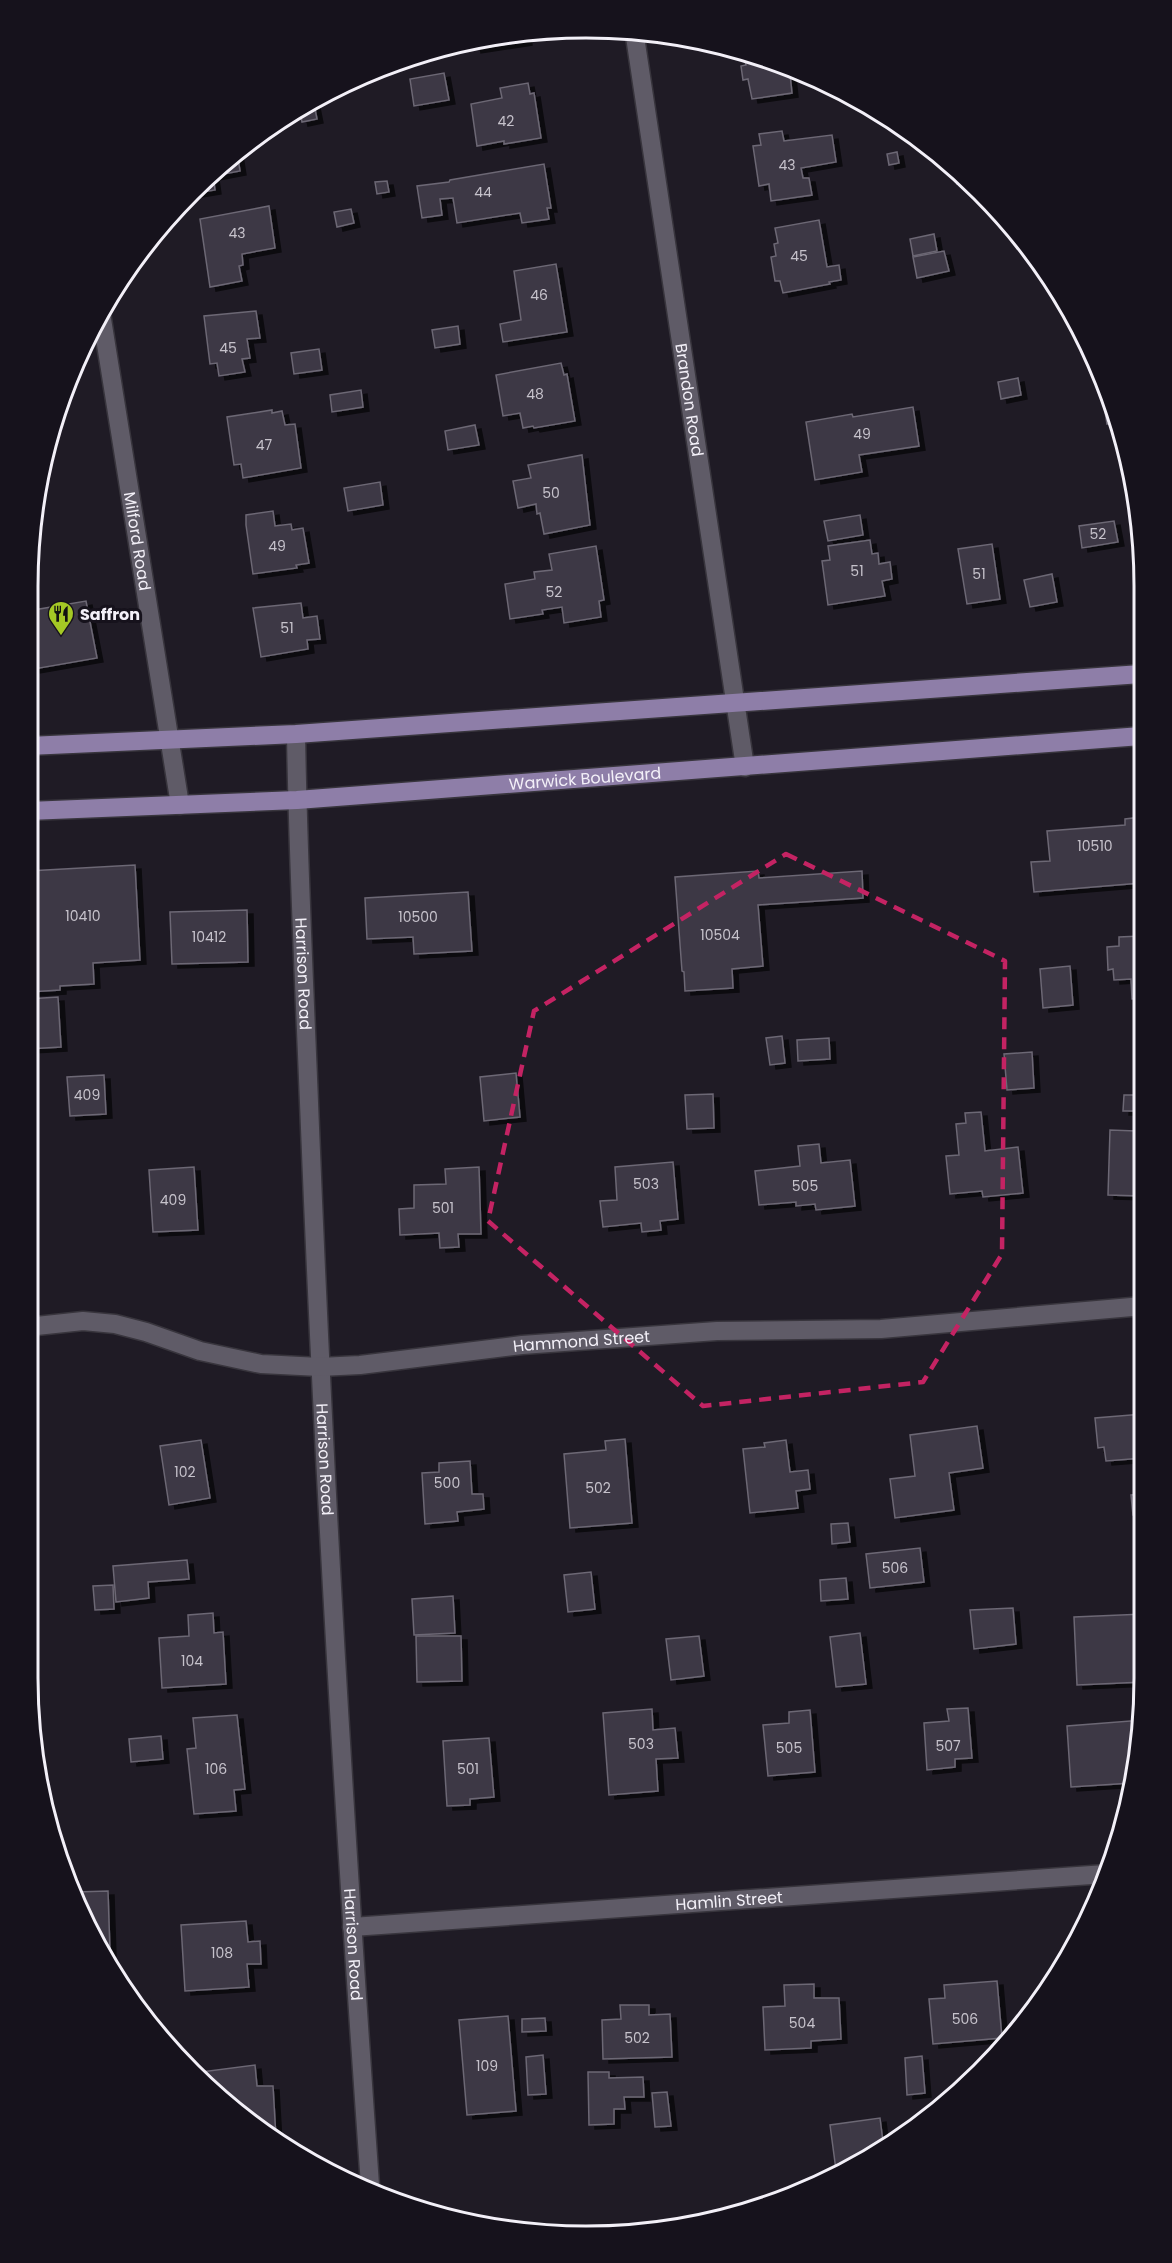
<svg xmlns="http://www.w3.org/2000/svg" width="1172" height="2263" font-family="Poppins,sans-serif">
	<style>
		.building { fill: #3d3844; stroke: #6c6774; stroke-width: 1.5; filter: url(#shadow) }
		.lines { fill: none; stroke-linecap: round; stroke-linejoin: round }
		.minor-casing { stroke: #38353d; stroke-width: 21 }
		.primary-casing { stroke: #38353d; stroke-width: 21 }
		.minor { stroke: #5f5b67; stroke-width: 18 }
		.primary { stroke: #8e7ea8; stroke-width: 18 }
		.marked { fill: none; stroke: #c42363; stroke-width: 4.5; stroke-dasharray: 12 8; stroke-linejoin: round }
		.labels { text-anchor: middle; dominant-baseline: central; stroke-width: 6; stroke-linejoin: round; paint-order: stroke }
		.number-label { font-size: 14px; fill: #c6c2cb }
		.street-label { font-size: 16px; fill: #f3f0f8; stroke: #16121c }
		.poi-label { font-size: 16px; font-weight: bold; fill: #f3f0f8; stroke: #16121c; text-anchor: start }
		.rim { fill: none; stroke: #f3f0f8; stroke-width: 3 }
	</style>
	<defs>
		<filter id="shadow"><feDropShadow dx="6" dy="4" stdDeviation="0" flood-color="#0009"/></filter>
	</defs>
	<rect width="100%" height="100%" fill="#1f1b25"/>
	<g class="building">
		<polygon points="525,31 526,41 475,49 474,41 513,32"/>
		<polygon points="743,51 801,72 790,74 792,93 752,99 748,79 743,80 741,66 746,65"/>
		<polygon points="444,73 449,100 414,106 410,79"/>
		<polygon points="528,83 530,94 534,93 541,138 504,144 504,141 477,146 471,104 502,98 500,88"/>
		<polygon points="313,99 317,119 302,122 299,108"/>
		<polygon points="782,131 784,141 832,135 836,162 801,168 803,178 809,178 812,195 771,201 769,184 759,186 753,146 761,145 759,134"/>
		<polygon points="237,152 240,171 213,176 215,190 191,194 218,165"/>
		<polygon points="897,152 899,163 889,165 887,154"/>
		<polygon points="544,164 551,208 547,208 549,219 522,223 520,213 457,223 453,198 440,199 442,215 422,218 417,186 449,182 450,180"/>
		<polygon points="954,165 955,166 969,182 957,184"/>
		<polygon points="387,181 389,192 377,194 375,182"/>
		<polygon points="269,206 275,248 242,254 243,265 239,266 242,281 210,287 200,219"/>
		<polygon points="351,209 354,223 337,227 334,212"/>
		<polygon points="819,220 827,267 839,265 841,280 829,282 830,284 783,293 780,281 775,281 771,257 776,256 774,244 778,243 775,228"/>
		<polygon points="934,234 937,251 913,256 910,239"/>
		<polygon points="944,251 949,271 917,278 913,257"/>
		<polygon points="556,264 567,332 503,342 500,324 521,320 514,271"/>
		<polygon points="256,311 260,338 247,339 250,358 242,359 245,372 219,376 217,363 210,364 204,316"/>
		<polygon points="458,326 460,344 435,348 432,330"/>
		<polygon points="319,349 322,370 294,374 291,353"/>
		<polygon points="561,363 564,375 567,374 575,421 534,428 533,426 523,428 520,413 503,416 496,375"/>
		<polygon points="1018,378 1021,395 1001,399 998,382"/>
		<polygon points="1104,379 1116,422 1107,424 1100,380"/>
		<polygon points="361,390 363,407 332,412 330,395"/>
		<polygon points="913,407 919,446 859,455 862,472 815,480 806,422 852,414 853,417"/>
		<polygon points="272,410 272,413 282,411 285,425 295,424 301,468 243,478 241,464 234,465 227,417"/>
		<polygon points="475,425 479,445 448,450 445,431"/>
		<polygon points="582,455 590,525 544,534 540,513 537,514 536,504 518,508 513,481 531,478 528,465"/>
		<polygon points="1130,476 1137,502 1129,503 1124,477"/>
		<polygon points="380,482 383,505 348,511 344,488"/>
		<polygon points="273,511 275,526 291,524 292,530 303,528 309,563 296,565 297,568 253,574 246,525 246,515"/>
		<polygon points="860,515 863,535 828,541 824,521"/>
		<polygon points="1114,521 1118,542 1082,548 1079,526"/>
		<polygon points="870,540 872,554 878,553 879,564 890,562 892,579 882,581 885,596 828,605 822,561 830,560 828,546"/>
		<polygon points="992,544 1000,599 967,604 958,549"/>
		<polygon points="596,546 604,600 599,601 601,617 564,623 562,607 542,610 543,614 510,619 505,584 535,579 534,572 552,570 549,554"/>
		<polygon points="1136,563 1140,563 1140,600"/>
		<polygon points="1052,574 1057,602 1030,607 1024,580"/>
		<polygon points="86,601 97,658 34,669 28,634 28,611"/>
		<polygon points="301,603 303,618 317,616 320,639 307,640 308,649 261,657 253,608"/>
		<polygon points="1141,817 1141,883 1034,892 1031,862 1050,861 1047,831 1125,825 1125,819"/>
		<polygon points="135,865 140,960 93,963 94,984 60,986 60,990 29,992 28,871"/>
		<polygon points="758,871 759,878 862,871 863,898 758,905 763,966 732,969 733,988 685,991 684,972 682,971 675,877"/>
		<polygon points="468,892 472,951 414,954 413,937 367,939 365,898"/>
		<polygon points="247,910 248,962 172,964 170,912"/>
		<polygon points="1141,936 1142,998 1132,999 1131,979 1114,980 1113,969 1108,970 1107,947 1119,946 1119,937"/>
		<polygon points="1070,966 1073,1005 1043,1008 1040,969"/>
		<polygon points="58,997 61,1047 28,1049 28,999"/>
		<polygon points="782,1036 785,1063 770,1065 766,1038"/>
		<polygon points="829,1038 830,1059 798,1061 797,1040"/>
		<polygon points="1032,1052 1034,1088 1007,1090 1004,1054"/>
		<polygon points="516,1073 520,1117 484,1121 480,1077"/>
		<polygon points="104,1075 106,1114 70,1116 67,1077"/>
		<polygon points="713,1094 714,1128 687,1129 685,1095"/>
		<polygon points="1124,1095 1142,1095 1142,1208 1141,1196 1108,1195 1110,1130 1136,1131 1136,1111 1123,1111"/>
		<polygon points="981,1112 985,1151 1018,1147 1023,1193 983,1197 982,1191 950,1194 946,1156 959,1155 956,1124 966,1123 965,1113"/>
		<polygon points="819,1144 821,1163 850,1160 855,1206 816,1210 815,1204 796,1206 796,1202 759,1205 755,1171 800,1166 798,1146"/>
		<polygon points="673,1162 678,1219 660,1221 661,1230 642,1232 641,1223 603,1227 600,1201 617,1200 615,1167"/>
		<polygon points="194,1167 198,1230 153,1232 149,1170"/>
		<polygon points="479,1167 481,1234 458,1234 459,1247 440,1248 439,1233 400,1235 399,1209 414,1208 414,1185 446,1184 445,1169"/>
		<polygon points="1143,1414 1143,1458 1106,1461 1104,1447 1098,1448 1095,1418"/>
		<polygon points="977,1426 983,1468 949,1473 954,1510 895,1518 890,1479 915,1476 910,1435"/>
		<polygon points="625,1439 632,1523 570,1528 564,1454 606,1450 605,1441"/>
		<polygon points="201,1440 210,1498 169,1505 160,1446"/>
		<polygon points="786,1440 790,1472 808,1470 810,1489 796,1491 798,1508 750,1513 743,1449 765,1447 764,1443"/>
		<polygon points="470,1461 472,1494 483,1494 484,1509 457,1512 458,1521 425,1524 422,1473 439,1472 439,1463"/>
		<polygon points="1143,1494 1143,1514 1133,1515 1131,1495"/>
		<polygon points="848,1523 850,1542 832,1544 831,1524"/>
		<polygon points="920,1548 924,1582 870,1588 866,1554"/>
		<polygon points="187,1560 189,1579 148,1582 149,1598 116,1602 113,1566"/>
		<polygon points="591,1572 595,1609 568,1612 564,1575"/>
		<polygon points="846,1578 848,1599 821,1601 820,1580"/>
		<polygon points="113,1585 114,1609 95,1610 93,1586"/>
		<polygon points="453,1596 455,1633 414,1635 412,1599"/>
		<polygon points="1013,1608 1016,1644 974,1649 970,1610"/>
		<polygon points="213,1613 214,1633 223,1632 226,1684 162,1688 159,1638 189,1636 188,1615"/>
		<polygon points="1144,1614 1144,1682 1077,1685 1074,1617"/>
		<polygon points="860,1633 866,1684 836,1687 830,1637"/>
		<polygon points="416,1636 461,1636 462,1681 417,1682"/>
		<polygon points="699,1636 704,1676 671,1680 666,1639"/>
		<polygon points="968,1708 972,1758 955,1759 955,1767 927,1770 924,1723 949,1721 947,1709"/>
		<polygon points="652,1709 653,1730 675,1728 678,1758 656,1759 658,1791 609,1795 603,1713"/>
		<polygon points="810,1710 815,1772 768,1776 763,1725 789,1723 789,1712"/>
		<polygon points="237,1715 245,1789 234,1790 236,1811 194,1814 187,1749 196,1748 193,1718"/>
		<polygon points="1143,1720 1132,1783 1071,1787 1067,1726"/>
		<polygon points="161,1736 163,1759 131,1762 129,1739"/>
		<polygon points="489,1738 494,1797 470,1799 470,1805 447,1806 443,1741"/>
		<polygon points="108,1891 110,1952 108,1952 76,1892"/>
		<polygon points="246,1921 248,1942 260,1941 261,1964 247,1964 249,1987 185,1991 181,1925"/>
		<polygon points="997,1981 1002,2038 933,2044 929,1999 945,1998 944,1985"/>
		<polygon points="814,1984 814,1998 839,1998 841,2039 811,2041 811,2048 765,2050 763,2007 785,2006 784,1985"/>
		<polygon points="620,2005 649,2005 649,2015 670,2014 672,2057 603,2059 602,2020 621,2019"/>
		<polygon points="508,2016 516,2111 467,2115 459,2020"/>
		<polygon points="545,2018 546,2031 522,2032 522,2019"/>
		<polygon points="543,2055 546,2094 528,2095 526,2057"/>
		<polygon points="922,2056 925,2093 907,2095 905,2058"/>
		<polygon points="255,2065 257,2086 273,2086 276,2138 272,2138 201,2072"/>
		<polygon points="588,2072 609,2072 609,2078 643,2077 644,2097 624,2097 625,2109 614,2109 614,2124 589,2125"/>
		<polygon points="667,2092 671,2126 655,2127 652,2093"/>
		<polygon points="880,2118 883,2142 836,2170 830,2125"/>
	</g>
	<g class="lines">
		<defs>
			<g id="minor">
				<path id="s1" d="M634,30l111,737"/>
				<path id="s2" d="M101,313l79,492"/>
				<path id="s3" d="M296,734c2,131 9,263 14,394 14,353 35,705 60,1057"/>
				<path id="s4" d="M27,1327l56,-6 32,3 31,8 54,19 61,13 59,3 40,-2 162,-20 195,-14 164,-2 262,-23"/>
				<path id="s5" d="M352,1927l754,-53"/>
			</g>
			<g id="primary">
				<polyline points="28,746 296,734 1141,674"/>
				<path id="s6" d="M28,811l269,-11 844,-64"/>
			</g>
		</defs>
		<use href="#minor" class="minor-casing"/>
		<use href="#primary" class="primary-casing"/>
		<use href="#minor" class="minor"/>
		<use href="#primary" class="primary"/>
	</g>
	<path class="marked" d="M786,854l219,107 -3,293 -79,128 -220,24 -215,-185 46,-210z"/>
	<defs>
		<symbol id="restaurant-pin" viewBox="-11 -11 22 30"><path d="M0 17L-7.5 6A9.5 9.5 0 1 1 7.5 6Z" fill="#a4c825" stroke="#16121c"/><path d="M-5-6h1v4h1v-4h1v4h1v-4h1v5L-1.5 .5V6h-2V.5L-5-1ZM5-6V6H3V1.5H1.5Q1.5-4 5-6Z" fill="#111"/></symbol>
	</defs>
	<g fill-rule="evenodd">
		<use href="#restaurant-pin" x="46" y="599" width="30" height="40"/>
	</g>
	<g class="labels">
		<g class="number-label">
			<text x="506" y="121">42</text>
			<text x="787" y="165">43</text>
			<text x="483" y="192">44</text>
			<text x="237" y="233">43</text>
			<text x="799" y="256">45</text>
			<text x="539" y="295">46</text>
			<text x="228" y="348">45</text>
			<text x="535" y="394">48</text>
			<text x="862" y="434">49</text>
			<text x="264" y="445">47</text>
			<text x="551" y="493">50</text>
			<text x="1098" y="534">52</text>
			<text x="277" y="546">49</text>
			<text x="857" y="571">51</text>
			<text x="979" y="574">51</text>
			<text x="554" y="592">52</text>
			<text x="287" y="628">51</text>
			<text x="1095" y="846">10510</text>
			<text x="83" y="916">10410</text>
			<text x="418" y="917">10500</text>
			<text x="720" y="935">10504</text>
			<text x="209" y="937">10412</text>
			<text x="87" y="1095">409</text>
			<text x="646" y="1184">503</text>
			<text x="805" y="1186">505</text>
			<text x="173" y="1200">409</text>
			<text x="443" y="1208">501</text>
			<text x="185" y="1472">102</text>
			<text x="447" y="1483">500</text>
			<text x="598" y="1488">502</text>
			<text x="895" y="1568">506</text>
			<text x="192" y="1661">104</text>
			<text x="641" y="1744">503</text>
			<text x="948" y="1746">507</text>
			<text x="789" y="1748">505</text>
			<text x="216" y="1769">106</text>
			<text x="468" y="1769">501</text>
			<text x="222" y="1953">108</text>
			<text x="965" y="2019">506</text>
			<text x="802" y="2023">504</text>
			<text x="637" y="2038">502</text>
			<text x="487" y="2066">109</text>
		</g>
		<g class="street-label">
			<text stroke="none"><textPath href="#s1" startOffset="374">Brandon Road</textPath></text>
			<text stroke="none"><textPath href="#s2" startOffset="231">Milford Road</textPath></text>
			<text stroke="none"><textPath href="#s6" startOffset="558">Warwick Boulevard</textPath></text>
			<text stroke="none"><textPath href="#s3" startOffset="240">Harrison Road</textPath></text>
			<text stroke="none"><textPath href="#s4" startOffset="562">Hammond Street</textPath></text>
			<text stroke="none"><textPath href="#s3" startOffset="726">Harrison Road</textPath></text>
			<text stroke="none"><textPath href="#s5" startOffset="378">Hamlin Street</textPath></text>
			<text stroke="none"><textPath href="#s3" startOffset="1212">Harrison Road</textPath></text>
		</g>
		<g class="poi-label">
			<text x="80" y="614">Saffron</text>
		</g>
	</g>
	<path d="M0 0H1172V2263H0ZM586 38H586A548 548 0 0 1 1134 586V1678A548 548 0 0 1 586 2226H586A548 548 0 0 1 38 1678V586A548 548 0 0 1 586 38Z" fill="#16121c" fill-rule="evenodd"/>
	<path class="rim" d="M586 38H586A548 548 0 0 1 1134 586V1678A548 548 0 0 1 586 2226H586A548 548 0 0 1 38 1678V586A548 548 0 0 1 586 38Z"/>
</svg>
